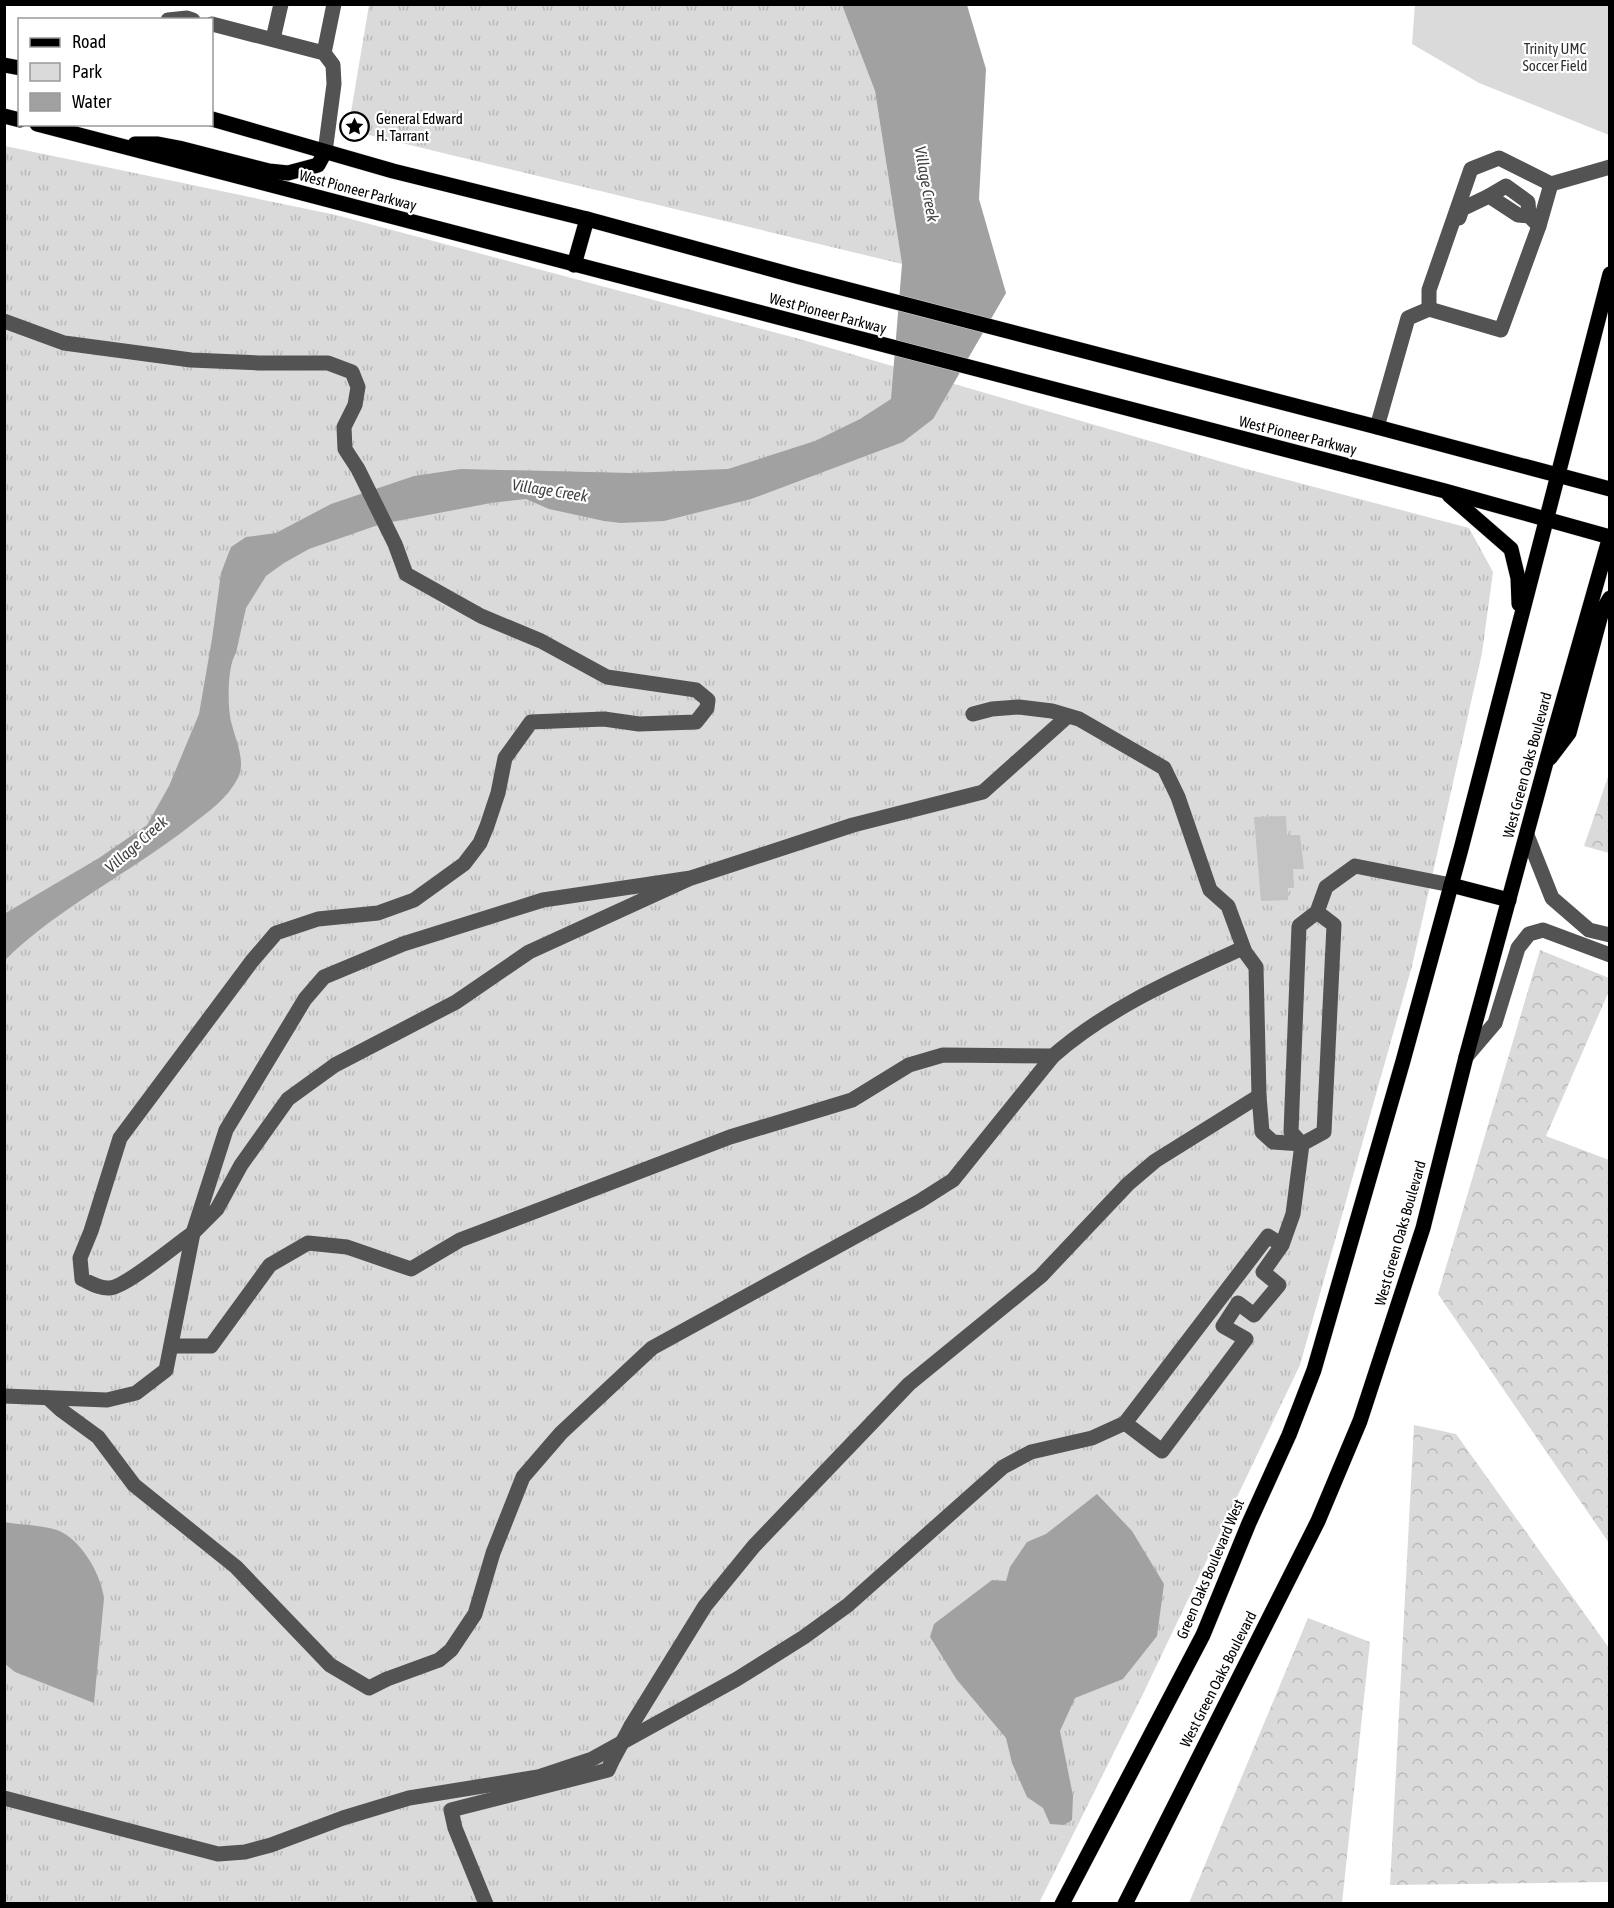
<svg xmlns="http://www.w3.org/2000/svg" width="1614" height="1908" font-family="'Asap Condensed',sans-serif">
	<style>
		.grass { fill: url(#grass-tufts) }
		.forest { fill: url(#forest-crowns) }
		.park { fill: #dadada }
		.water { fill: #a1a1a1 }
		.building { fill: #c3c3c3 }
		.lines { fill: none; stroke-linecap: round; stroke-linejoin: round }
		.major-casing { stroke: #dbdbdb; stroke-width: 16 }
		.minor { stroke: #535353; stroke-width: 15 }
		.major { stroke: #000; stroke-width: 15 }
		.minor-bridge { stroke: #535353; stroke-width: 15 }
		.labels { text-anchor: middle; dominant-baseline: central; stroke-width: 4.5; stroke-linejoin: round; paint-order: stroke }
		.park-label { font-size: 15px; fill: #313131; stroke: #fff }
		.poi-label { font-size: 15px; fill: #000; stroke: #fff; text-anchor: start }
		.street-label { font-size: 15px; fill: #000; stroke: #fff }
		.water-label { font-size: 16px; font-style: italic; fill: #424242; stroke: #fff }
	</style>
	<defs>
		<pattern id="grass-tufts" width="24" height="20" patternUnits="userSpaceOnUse" patternTransform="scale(1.5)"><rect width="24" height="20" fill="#dadada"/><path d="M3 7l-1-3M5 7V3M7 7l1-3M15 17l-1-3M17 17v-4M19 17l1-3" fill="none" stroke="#b9b9b9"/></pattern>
		<pattern id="forest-crowns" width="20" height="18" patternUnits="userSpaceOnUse" patternTransform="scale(1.5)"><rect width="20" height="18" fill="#dadada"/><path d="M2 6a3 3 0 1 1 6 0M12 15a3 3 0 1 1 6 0" fill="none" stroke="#b9b9b9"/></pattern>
	</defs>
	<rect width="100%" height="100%" fill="#fff"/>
	<g class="grass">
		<polygon points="369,5 842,5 875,91 902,264 348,130"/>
		<polygon points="5,146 336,215 796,338 1243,468 1469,528 1493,572 1482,653 1412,966 1300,1365 1142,1696 1039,1903 5,1903"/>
	</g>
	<g class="forest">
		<polygon points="1609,774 1609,853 1584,846"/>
		<polygon points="1540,950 1609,978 1609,991 1546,1136 1609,1160 1609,1543 1438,1294"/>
		<polygon points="1414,1425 1456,1434 1609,1648 1609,1882 1390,1885"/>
		<polygon points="1308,1618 1370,1642 1342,1903 1189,1903"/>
	</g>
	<polygon class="park" points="1415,4 1609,5 1609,135 1479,83 1412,44"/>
	<g class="water">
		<path d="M842,5h125l19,64 -7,130 27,94 -73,126 -30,23 -152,57 -87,22 -43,2 -17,-2 -55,-12 -23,-10 -35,4 -110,21 -72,25 -25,14 -18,13 -20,32 -10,45c-9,13 -9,56 -4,72 4,16 14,37 6,53 -11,21 -30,34 -48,48 -60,47 -131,81 -185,134l-1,-46 95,-56 48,-33 22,-39 30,-72 13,-75 9,-66 10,-26 15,-10 30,-4 55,-29 83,-28 47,-7 170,4 97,-4 87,-28 45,-22 31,-20 11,-135 -27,-173z"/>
		<polygon points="1097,1494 1132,1531 1164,1584 1157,1636 1123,1679 1075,1698 1060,1731 1073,1796 1072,1820 1064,1825 1050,1824 1043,1808 1027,1797 1012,1763 1006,1738 957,1680 930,1637 934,1624 992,1580 1006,1581 1010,1567 1027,1542 1046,1534"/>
		<path d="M4,1522c17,3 37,3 53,8 24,9 44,44 47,68l-10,105 -79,-31 -10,-8z"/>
	</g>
	<polygon class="building" points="1286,816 1287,835 1300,835 1304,869 1293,869 1294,888 1288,888 1288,900 1261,901 1254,817"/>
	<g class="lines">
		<defs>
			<g id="major">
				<polyline points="4,65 20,68"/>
				<polyline points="4,116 20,120"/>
				<polyline points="212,119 393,171 587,219 796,276 1377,427 1610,489"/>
				<polyline points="37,124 1445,491 1610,537"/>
				<polyline points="135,144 158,144 179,148 269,171 288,173 318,165 325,152"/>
				<polyline points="574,265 587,219"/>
				<polyline points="1449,495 1511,549 1518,578 1519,604"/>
				<polyline points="1550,758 1569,733 1602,611 1610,598"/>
				<polyline points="1451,885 1509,900"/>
				<polyline points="1062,1904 1203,1635 1249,1523 1289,1435 1314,1370 1403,1061 1461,849 1610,274"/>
				<polyline points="1125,1904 1318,1521 1360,1421 1423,1228 1466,1057 1554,733 1610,536"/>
			</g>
		</defs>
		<use href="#major" class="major-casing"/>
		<g class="minor">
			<polyline points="168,20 187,18 193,20"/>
			<polyline points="212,24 324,53 333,65 334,84 325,152"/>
			<polyline points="273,39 281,4"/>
			<polyline points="324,53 334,4"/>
			<polyline points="1489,196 1506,186 1528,202 1529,216"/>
			<polyline points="1459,218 1462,209 1489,196 1518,215 1529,216 1539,226"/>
			<polyline points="1429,309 1429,290 1471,169 1499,158 1551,184 1610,167"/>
			<path d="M4,321l60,22 127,17 68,3h69l24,9 6,15 -3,18 -11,22 1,22 13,20 37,75 11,30 75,42 60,25 66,36 89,13 12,10 -1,8 -11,14 -57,2 -35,-5 -73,3 -26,36 -7,35 -11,33 -7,17 -16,21 -50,36 -36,13 -60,6 -42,14 -24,28 -132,177 -29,93 -11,27 2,21c9,4 18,10 28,9 16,-1 67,-44 83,-55"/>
			<polyline points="1377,427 1408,318 1429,309 1501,330 1539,226 1551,184"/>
			<polyline points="973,714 992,709 1019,707 1052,711 1079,719 1164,768 1178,797 1210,890 1228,906 1245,952 1256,967 1259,1096 1262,1132 1273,1142 1302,1144 1324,1132 1334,925 1317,912"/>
			<polyline points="1527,835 1552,898 1589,930 1610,935"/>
			<polyline points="691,878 529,952 456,1002 335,1065 288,1099 241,1165 217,1209 193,1233 226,1130 305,999 324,977 403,944 543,900 691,878 853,825 983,792 1068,716"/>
			<polyline points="1466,1057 1495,1023 1518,948 1529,934 1543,930 1610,955"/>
			<polyline points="1282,1245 1263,1272 1279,1285 1254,1315 1238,1303 1223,1326 1246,1339 1162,1451 1125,1423 1268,1236 1282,1245 1293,1214 1302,1144 1291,1132 1299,926 1317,912 1326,887 1355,866 1451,885"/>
			<path d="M171,1346h40l59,-81 38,-22 39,4 64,22 49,-29 270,-103 122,-37 57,-35 34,-10 110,1c56,-49 124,-78 190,-108"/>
			<polyline points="4,1396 107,1400 136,1393 166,1370 193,1233"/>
			<polyline points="48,1398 61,1410 98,1437 134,1485 236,1567 330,1665 369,1688 387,1679 439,1660 451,1650 475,1614 493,1553 523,1477 561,1433 652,1348 920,1201 953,1180 1053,1056"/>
			<polyline points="631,1726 705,1606 754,1546 909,1384 1041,1276 1128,1184 1155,1161 1259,1096"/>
			<polyline points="4,1798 218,1854 245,1852 271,1845 343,1818 409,1798 538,1777 592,1759 737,1679 804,1637 848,1605 1003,1467 1031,1452 1092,1438 1125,1423"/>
			<polyline points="486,1904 455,1828 451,1810 608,1770 611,1763"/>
		</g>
		<use href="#major" class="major"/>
		<polyline class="minor-bridge" points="611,1763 631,1726"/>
	</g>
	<defs>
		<symbol id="sight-ring" viewBox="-11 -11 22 22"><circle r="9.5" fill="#fff" stroke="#000" stroke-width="1.5"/><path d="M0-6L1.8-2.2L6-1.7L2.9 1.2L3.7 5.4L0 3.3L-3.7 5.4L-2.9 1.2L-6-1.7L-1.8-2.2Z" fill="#000"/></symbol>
	</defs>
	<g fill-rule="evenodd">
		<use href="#sight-ring" x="338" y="110" width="33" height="33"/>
	</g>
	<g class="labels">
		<g class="park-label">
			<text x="1555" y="48">Trinity UMC<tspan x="1555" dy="17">Soccer Field</tspan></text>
		</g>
		<g class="poi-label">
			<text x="376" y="118">General Edward<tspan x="376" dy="17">H. Tarrant</tspan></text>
		</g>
		<g class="street-label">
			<text transform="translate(358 190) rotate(15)">West Pioneer Parkway</text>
			<text transform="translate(828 313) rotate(15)">West Pioneer Parkway</text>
			<text transform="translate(1298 435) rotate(14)">West Pioneer Parkway</text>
			<text transform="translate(1527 765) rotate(-75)">West Green Oaks Boulevard</text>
			<text transform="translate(1400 1233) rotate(-74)">West Green Oaks Boulevard</text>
			<text transform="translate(1210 1569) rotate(-67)">Green Oaks Boulevard West</text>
			<text transform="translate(1218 1679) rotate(-63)">West Green Oaks Boulevard</text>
		</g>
		<g class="water-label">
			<text transform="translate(927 184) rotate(80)">Village Creek</text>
			<text transform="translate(550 490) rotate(9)">Village Creek</text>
			<text transform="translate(136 844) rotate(-41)">Village Creek</text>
		</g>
	</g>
	<rect width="1614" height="1908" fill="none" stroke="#000000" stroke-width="12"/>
	<rect x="18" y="18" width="195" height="108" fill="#ffffff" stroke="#999999" stroke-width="1.5"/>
	<rect x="30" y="38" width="30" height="9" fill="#000000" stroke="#999999" stroke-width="1.5"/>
	<text x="72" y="48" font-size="18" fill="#000000">Road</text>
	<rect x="30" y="63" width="30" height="18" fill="#dadada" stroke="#999999" stroke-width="1.5"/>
	<text x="72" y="78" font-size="18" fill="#000000">Park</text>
	<rect x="30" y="93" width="30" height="18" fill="#a1a1a1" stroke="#999999" stroke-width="1.5"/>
	<text x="72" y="108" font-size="18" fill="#000000">Water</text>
</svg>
